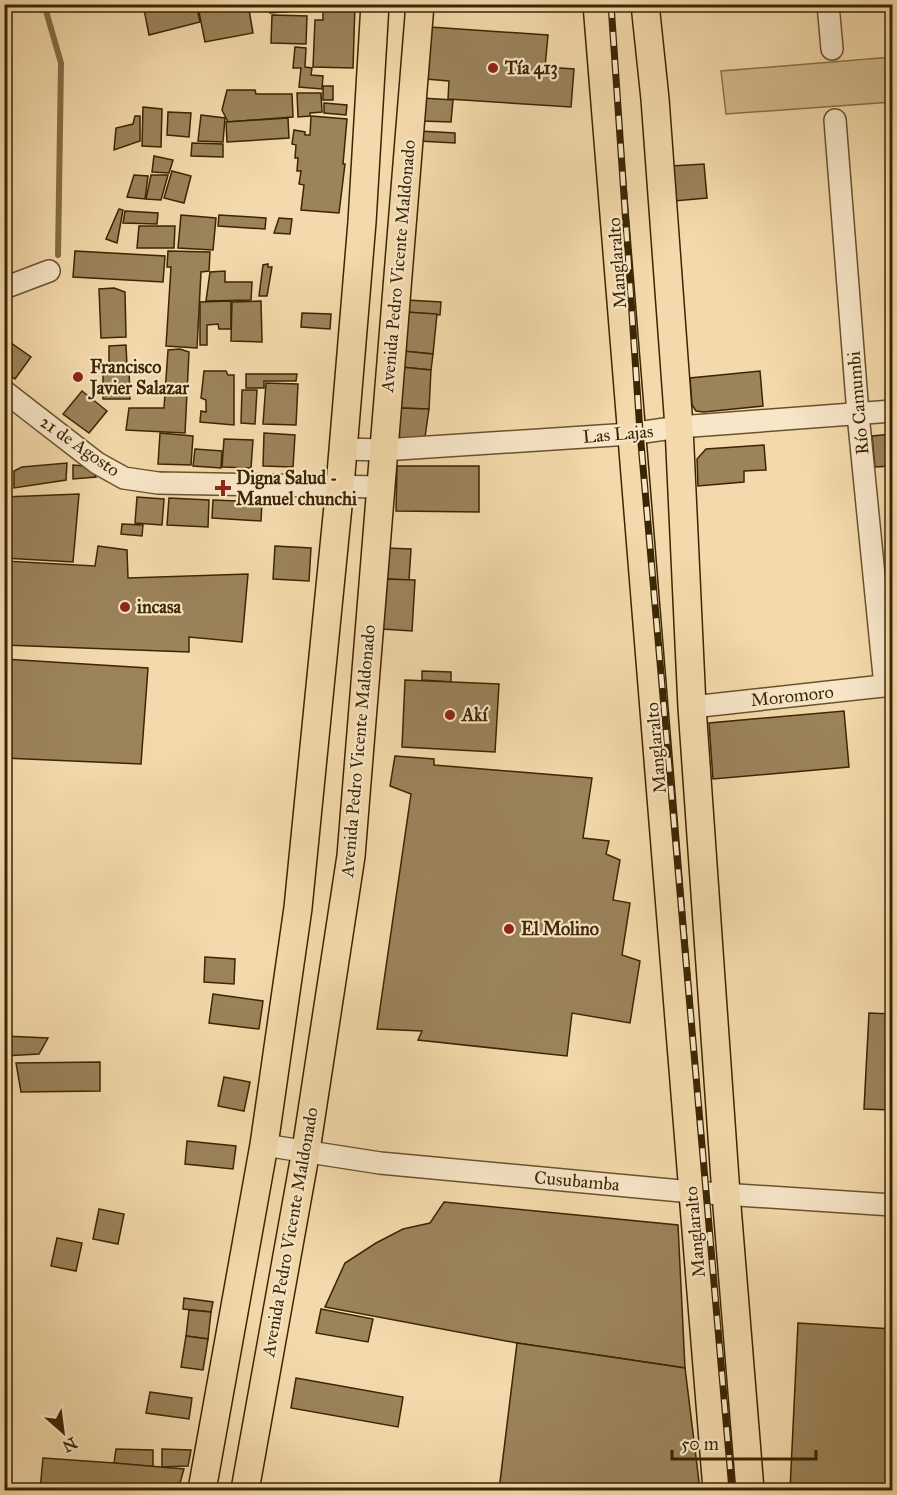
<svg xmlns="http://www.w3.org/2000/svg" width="897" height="1495" font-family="'IM FELL Great Primer',serif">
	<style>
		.green { fill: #d4bb8e; stroke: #887048; stroke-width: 1.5 }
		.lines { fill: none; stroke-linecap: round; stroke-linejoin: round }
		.stream { stroke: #856d45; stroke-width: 6 }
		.building { fill: #9b835a; stroke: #3c2602; stroke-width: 1.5 }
		.minor-casing { stroke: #6a532c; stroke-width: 24 }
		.major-casing { stroke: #3c2602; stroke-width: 30 }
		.minor { stroke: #f7e6c8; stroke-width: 21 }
		.major { stroke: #f3d9ab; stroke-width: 27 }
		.rail-casing { stroke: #3c2602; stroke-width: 7 }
		.rail { stroke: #f7e6c8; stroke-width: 4.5; stroke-dasharray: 14; stroke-linecap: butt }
		.poi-dot { fill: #8f2418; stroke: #f7e6c8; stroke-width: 2 }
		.labels { text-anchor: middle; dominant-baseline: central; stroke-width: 4.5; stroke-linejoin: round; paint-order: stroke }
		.poi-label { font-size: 18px; font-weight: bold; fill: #3c2602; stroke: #f7e6c8; text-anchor: start }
		.street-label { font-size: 18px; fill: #3c2602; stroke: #f7e6c8 }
	</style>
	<rect width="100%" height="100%" fill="#f3d9ab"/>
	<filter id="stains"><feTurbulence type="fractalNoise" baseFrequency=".00333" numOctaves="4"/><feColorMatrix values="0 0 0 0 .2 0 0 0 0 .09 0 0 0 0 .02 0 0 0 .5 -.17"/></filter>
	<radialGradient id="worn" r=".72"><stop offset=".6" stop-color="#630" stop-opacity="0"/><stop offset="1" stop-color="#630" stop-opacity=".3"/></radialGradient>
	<polygon class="green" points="892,57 892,102 726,114 721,71"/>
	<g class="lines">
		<polyline class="stream" points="44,4 61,63 58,255"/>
	</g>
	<g class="building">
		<polygon points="143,4 196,4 200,22 149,35"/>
		<polygon points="237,4 248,4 253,33 205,42 199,12"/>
		<polygon points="269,4 296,4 296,11 270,13"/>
		<polygon points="323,4 355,4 353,68 313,67 315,20 323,20"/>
		<polygon points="272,15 307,16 306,44 271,43"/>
		<polygon points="430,27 548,35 545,67 574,69 571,107 448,99 449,81 426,79"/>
		<polygon points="295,47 306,48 305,67 312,68 311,75 323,76 322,89 299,87 301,68 293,68"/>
		<rect x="323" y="86" width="10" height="14"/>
		<polygon points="227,90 255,90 256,94 292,94 293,117 228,122 222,110"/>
		<polygon points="297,93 321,93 322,112 310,113 310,116 298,117"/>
		<polygon points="422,98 453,100 451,122 421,121"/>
		<polygon points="324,103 347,105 346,115 324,113"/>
		<polygon points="143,107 162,109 161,147 142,146"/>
		<polygon points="168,112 191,113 189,137 167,135"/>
		<polygon points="201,115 225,118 223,142 198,141"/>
		<polygon points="135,116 140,116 140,141 114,150 116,128 133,124"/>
		<polygon points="311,116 347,119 343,164 345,164 339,213 301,210 304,185 299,184 301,171 297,171 298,158 295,158 296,145 292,144 294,130 305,132 305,135 310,135"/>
		<polygon points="288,118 289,138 227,142 226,122"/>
		<polygon points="419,131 455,133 455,143 419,141"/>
		<polygon points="192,143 223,144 223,157 191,156"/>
		<polygon points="154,156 173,160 169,173 152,172"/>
		<polygon points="704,164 707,198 674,201 671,166"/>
		<polygon points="172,171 191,176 184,203 164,198"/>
		<polygon points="134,175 148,176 145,199 127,197"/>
		<polygon points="151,175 168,175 161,200 146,199"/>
		<polygon points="119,209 123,210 117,243 106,239"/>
		<polygon points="125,211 158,213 157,224 123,223"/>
		<polygon points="181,215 216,218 213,250 178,248"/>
		<polygon points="219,215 266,218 265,229 218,226"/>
		<polygon points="279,218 292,219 290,234 274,233"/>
		<polygon points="139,226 175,226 174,248 137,248"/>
		<polygon points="75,251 165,256 163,282 73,277"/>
		<polygon points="168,251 210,252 209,271 201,272 197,348 166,346 171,267 167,267"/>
		<polygon points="268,264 268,267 272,267 267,296 259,296 263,265"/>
		<polygon points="225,271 225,282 252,282 251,300 206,301 210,272"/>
		<polygon points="114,288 125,292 126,337 101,338 99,289"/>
		<polygon points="407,300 441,302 440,315 406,312"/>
		<polygon points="231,301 231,329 219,329 218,324 207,325 207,345 200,345 200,302"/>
		<polygon points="261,301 262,342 231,341 232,302"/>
		<polygon points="406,312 437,314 433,354 403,351"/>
		<polygon points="302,313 331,314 330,329 301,327"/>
		<polygon points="4,338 31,357 15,379 4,371"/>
		<polygon points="126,345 127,366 109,367 109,346"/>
		<polygon points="180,349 189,352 185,433 126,430 129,408 164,408 168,350"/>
		<polygon points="403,351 433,354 431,370 401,367"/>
		<polygon points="401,367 431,370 429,409 399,408"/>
		<polygon points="129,369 130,399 103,399 103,370"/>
		<polygon points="204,371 226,371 228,375 234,375 234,425 200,422 201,411 206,412 206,400 201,398"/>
		<polygon points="760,371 763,406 704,412 696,411 692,405 690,378"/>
		<polygon points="246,374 297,374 296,381 264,381 264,388 246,388"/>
		<polygon points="266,383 298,384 296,425 263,424"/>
		<polygon points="242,390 257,390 255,424 241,423"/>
		<polygon points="82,391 107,411 89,433 63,414"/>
		<polygon points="399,408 429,409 425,437 401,438 396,433"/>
		<polygon points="160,433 193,436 191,465 158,464"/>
		<polygon points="264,433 295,435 293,467 263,466"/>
		<polygon points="892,434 892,466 875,467 872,436"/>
		<polygon points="224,439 253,440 251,468 222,467"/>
		<polygon points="764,445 766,470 744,471 744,482 698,486 697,459 706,449"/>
		<polygon points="195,449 222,451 221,468 193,466"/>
		<polygon points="67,463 66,480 14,488 14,471 22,467"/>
		<polygon points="73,465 84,466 92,471 96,477 73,479"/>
		<polygon points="397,466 479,466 479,512 396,511"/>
		<polygon points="4,467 10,467 11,487 4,488"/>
		<polygon points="79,494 73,562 4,558 4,497"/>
		<polygon points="137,497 164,499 162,525 135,523"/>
		<polygon points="169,498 209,500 208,527 167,525"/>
		<polygon points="213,500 262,502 261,521 212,518"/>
		<polygon points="122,524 143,525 142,536 121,534"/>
		<polygon points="98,546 127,550 128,578 248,574 242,642 189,637 189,652 4,645 4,561 95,566"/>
		<polygon points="275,546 311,548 309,581 273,579"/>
		<polygon points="386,548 411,549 409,580 384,579"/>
		<polygon points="384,579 415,580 412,631 382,629"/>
		<polygon points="4,659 148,668 141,764 4,758"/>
		<polygon points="422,671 451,672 451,682 422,680"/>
		<polygon points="405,680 499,684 495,752 402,747"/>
		<polygon points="844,711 849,767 713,779 709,723"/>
		<polygon points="395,756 434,759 434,765 592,778 583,838 609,841 606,854 620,860 613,900 630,903 622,955 640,961 630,1023 572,1013 567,1056 418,1040 422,1031 377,1029 411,794 390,786"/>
		<polygon points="205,957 235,959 234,984 204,982"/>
		<polygon points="213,994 263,1001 259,1029 209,1023"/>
		<polygon points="869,1013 892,1014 892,1110 864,1109"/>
		<polygon points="4,1036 48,1038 39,1054 4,1056"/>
		<polygon points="100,1062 100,1091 21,1092 16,1063"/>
		<polygon points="224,1077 250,1082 244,1111 218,1106"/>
		<polygon points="187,1141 236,1146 233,1169 185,1164"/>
		<polygon points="444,1202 678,1225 685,1368 517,1343 325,1307 345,1263 376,1243 403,1229 430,1223"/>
		<polygon points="99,1209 124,1214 118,1244 93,1239"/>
		<polygon points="57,1238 82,1243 76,1271 51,1266"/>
		<polygon points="184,1298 213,1302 211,1312 183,1309"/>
		<polygon points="321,1309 373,1319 368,1342 316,1333"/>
		<polygon points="189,1310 211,1312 208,1339 186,1336"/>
		<polygon points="798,1323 892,1329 892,1490 790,1490"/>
		<polygon points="186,1336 208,1339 203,1370 181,1367"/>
		<polygon points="517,1343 685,1368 700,1490 499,1490"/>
		<polygon points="296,1378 403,1397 398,1427 291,1408"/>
		<polygon points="150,1392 192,1398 189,1419 146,1413"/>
		<polygon points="116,1449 153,1450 153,1467 114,1463"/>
		<polygon points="162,1449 191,1450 188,1466 162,1467"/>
		<polygon points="43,1458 114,1463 184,1469 178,1490 40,1490"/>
	</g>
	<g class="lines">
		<defs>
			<g id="minor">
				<polyline points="828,4 832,49"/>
				<polyline points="835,120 858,414 885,686"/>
				<polyline points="4,288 49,271"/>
				<polyline points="4,391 97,463 124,478 158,483 380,487"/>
				<polyline points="343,449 383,450 630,434 679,427 892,411"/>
				<polyline points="692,707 892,685"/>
				<polyline points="264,1145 380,1163 692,1192 892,1205"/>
			</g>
			<g id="major">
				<polyline points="597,4 717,1490"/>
				<polyline points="645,4 655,99 679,427 692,707 726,1194 750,1490"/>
				<polyline points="202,1490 264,1145 298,908 340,486 362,222 375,4"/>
				<polyline points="245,1490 306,1150 351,856 420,4"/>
			</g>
		</defs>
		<use href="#minor" class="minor-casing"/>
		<use href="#major" class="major-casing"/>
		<use href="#minor" class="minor"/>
		<use href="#major" class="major"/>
		<defs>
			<polyline id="rail" points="611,4 640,432 732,1490"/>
		</defs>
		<use href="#rail" class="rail-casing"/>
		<use href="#rail" class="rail"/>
	</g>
	<g class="poi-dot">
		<circle cx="493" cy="68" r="6"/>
		<circle cx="78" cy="377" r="6"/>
		<path d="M220 479h6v6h6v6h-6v6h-6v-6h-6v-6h6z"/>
		<circle cx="125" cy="607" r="6"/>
		<circle cx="450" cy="715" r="6"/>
		<circle cx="509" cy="929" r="6"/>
	</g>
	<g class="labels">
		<g class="poi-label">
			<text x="505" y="68">Tía 413</text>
			<text x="90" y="367">Francisco<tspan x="90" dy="21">Javier Salazar</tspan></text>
			<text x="236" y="478">Digna Salud -<tspan x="236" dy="21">Manuel chunchi</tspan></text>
			<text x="137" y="607">incasa</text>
			<text x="462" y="715">Akí</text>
			<text x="521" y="929">El Molino</text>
		</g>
		<g class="street-label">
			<text transform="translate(617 263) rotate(-94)">Manglaralto</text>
			<text transform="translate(398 266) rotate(-85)">Avenida Pedro Vicente Maldonado</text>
			<text transform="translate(858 403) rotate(-95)">Río Camumbi</text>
			<text transform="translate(618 434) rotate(-5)">Las Lajas</text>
			<text transform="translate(80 446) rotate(35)">21 de Agosto</text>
			<text transform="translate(792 696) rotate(-6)">Moromoro</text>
			<text transform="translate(656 748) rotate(-95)">Manglaralto</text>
			<text transform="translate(358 751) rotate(-85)">Avenida Pedro Vicente Maldonado</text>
			<text transform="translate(577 1181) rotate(5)">Cusubamba</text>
			<text transform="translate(290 1232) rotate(-80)">Avenida Pedro Vicente Maldonado</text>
			<text transform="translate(695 1232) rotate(-95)">Manglaralto</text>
		</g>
	</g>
	<rect width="897" height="1495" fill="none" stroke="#f3d9ab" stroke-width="24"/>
	<rect x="6" y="6" width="885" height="1483" fill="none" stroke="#3c2602" stroke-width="3"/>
	<rect x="12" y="12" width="873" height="1471" fill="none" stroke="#3c2602" stroke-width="1.5"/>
	<g transform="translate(63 1432) rotate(152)" stroke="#f7e6c8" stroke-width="4.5" paint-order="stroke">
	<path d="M0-4.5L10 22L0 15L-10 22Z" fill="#3c2602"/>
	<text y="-9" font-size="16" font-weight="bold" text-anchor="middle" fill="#3c2602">N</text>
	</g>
	<path d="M672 1450v9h144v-9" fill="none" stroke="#3c2602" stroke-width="3"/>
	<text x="681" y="1450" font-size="18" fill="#3c2602" stroke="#f7e6c8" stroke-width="4.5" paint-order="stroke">50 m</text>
	<rect width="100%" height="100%" filter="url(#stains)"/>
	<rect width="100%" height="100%" fill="url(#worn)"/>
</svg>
